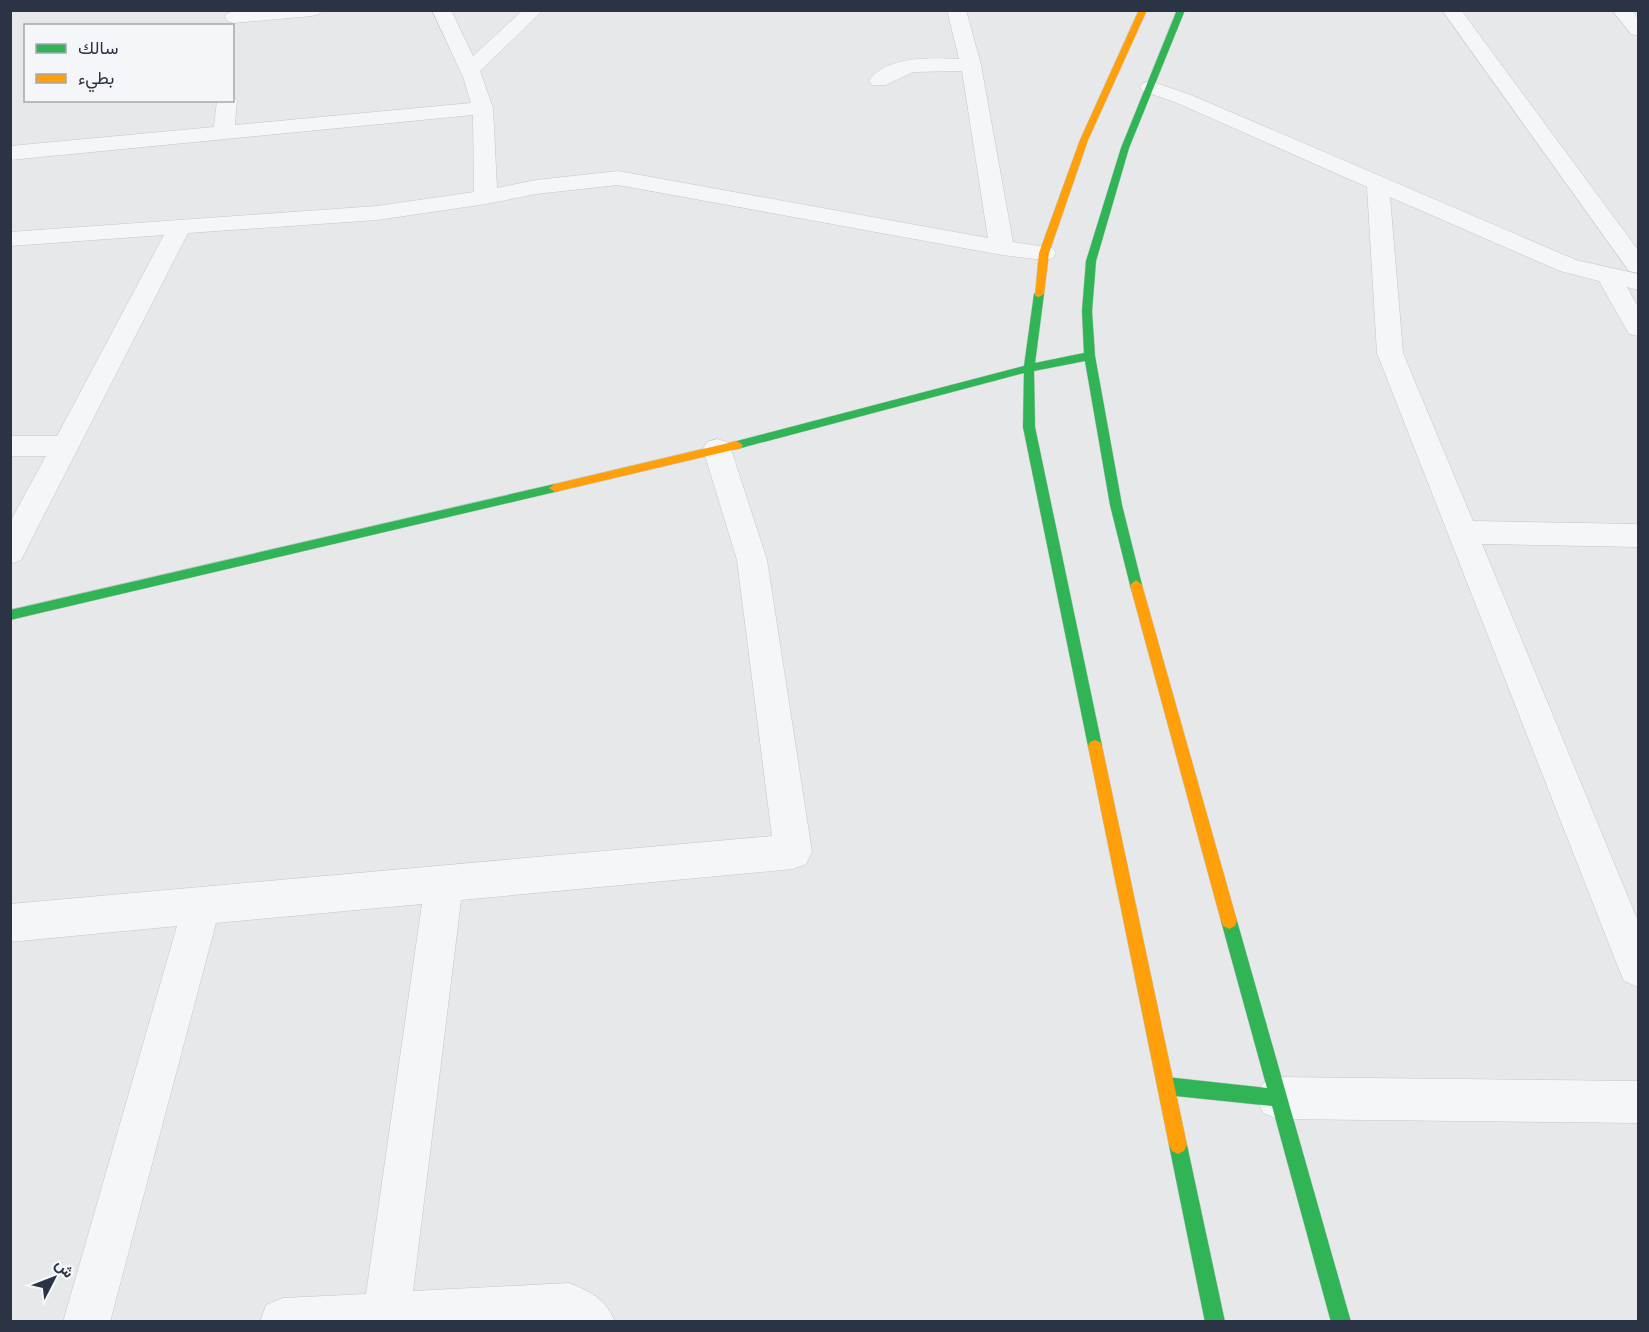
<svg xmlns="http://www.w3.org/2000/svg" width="1649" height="1332" font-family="'Titillium Web',Vazirmatn,sans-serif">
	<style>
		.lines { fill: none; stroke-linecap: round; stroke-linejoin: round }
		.street-casing { stroke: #c4c6c8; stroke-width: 1 }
		.fast-casing { stroke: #c4c6c8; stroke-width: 1 }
		.slow-casing { stroke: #c4c6c8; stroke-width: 1 }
		.street { fill: #f5f6f7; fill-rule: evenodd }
		.fast { fill: #30b455; fill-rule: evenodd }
		.slow { fill: #ff9f0a; fill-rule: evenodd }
	</style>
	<rect width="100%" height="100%" fill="#e6e8ea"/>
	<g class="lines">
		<defs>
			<g id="street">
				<polygon points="243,10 321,10 319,14 312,16 234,23 227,21 225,17 227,13"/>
				<path d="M432,10h19l22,46 50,-46h20l-63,61 13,37 4,80 39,-8 82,-9 370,67 -26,-167 -49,1 -27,13h-14l-3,-4c18,-26 63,-23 90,-22l-12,-49h19l15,55 32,177 40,6 3,5 -3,5 -9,2 -42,-5 -384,-70 -82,9 -50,10 -109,16 -189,13 -167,327 -11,4v-42l36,-66h-36v-20h47l107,-201 -154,11v-14l367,-26 97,-14 -1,-77 -463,45v-14l204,-19 3,-27h15v-5l5,5 -2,25 236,-22 -8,-26z"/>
				<polygon points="1442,10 1461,10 1638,250 1638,273 1629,271"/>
				<polygon points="1612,10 1632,10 1638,19 1638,36 1631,34"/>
				<polygon points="1150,81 1191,95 1576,260 1638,274 1638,290 1627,287 1638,307 1638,336 1629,334 1599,281 1560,271 1390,197 1403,353 1473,521 1638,524 1638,547 1482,544 1638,921 1638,987 1624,981 1618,967 1377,353 1367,187 1177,103 1143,91 1140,87 1143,83"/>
				<path d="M717,439l10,3 4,7 36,111 45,292 -6,12 -13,5 -332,31 -48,391 156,-8c22,9 37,16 46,39h-355l6,-17 17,-7 83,-4 56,-390 -206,19 -106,399h-47l114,-396 -167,16v-38l762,-68 -35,-276 -34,-111 4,-7z"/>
				<polygon points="1278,1077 1638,1081 1638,1123 1278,1119 1263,1113 1257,1098 1263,1083"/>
			</g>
			<g id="fast">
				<polygon points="1177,10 1185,10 1129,148 1096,261 1092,311 1095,356 1122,505 1142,585 1141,589 1131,589 1110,505 1085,361 1034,371 1035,427 1102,746 1100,750 1095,752 1090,750 1088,746 1023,427 1024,373 737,449 731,445 737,441 1024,366 1034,294 1039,291 1044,294 1035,363 1084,353 1082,311 1086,261 1121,148"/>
				<polygon points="555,484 561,488 559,491 10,620 10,610"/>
				<polygon points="1229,913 1235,916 1237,921 1351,1322 1331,1322 1272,1106 1166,1095 1160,1092 1157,1086 1160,1080 1166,1077 1267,1088 1221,921 1223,916"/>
				<polygon points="1178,1136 1184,1139 1187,1145 1225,1322 1205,1322 1169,1145 1172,1139"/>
			</g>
			<g id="slow">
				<polygon points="1139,10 1147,10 1088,140 1049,253 1044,294 1039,297 1035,296 1039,253 1080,140"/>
				<polygon points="737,441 743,445 741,448 555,492 549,488 555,484"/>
				<polygon points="1136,580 1142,585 1237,921 1235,926 1229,929 1223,926 1221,921 1130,585"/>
				<polygon points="1095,740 1100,742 1102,746 1187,1145 1184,1151 1178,1154 1172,1151 1169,1145 1088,746 1090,742"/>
			</g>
		</defs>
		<use href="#street" class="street-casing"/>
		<use href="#fast" class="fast-casing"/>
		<use href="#slow" class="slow-casing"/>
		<use href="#street" class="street"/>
		<use href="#fast" class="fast"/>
		<use href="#slow" class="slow"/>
	</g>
	<rect width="1649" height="1332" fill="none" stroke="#2b3445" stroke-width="24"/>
	<rect x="24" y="24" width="210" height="78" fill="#f4f6f9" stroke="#a4a8b1" stroke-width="1.5"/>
	<rect x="36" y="44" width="30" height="9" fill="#30b455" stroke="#a4a8b1" stroke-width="1.5"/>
	<text x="78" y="54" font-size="18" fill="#2b3445">سالك</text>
	<rect x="36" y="74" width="30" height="9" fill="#ff9f0a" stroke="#a4a8b1" stroke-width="1.5"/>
	<text x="78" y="84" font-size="18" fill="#2b3445">بطيء</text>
	<g transform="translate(54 1278) rotate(48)" stroke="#f4f6f9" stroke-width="4.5" paint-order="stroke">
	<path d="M0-4.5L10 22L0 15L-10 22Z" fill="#2b3445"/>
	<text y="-9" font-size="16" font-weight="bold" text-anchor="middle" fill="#2b3445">ش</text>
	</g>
</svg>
